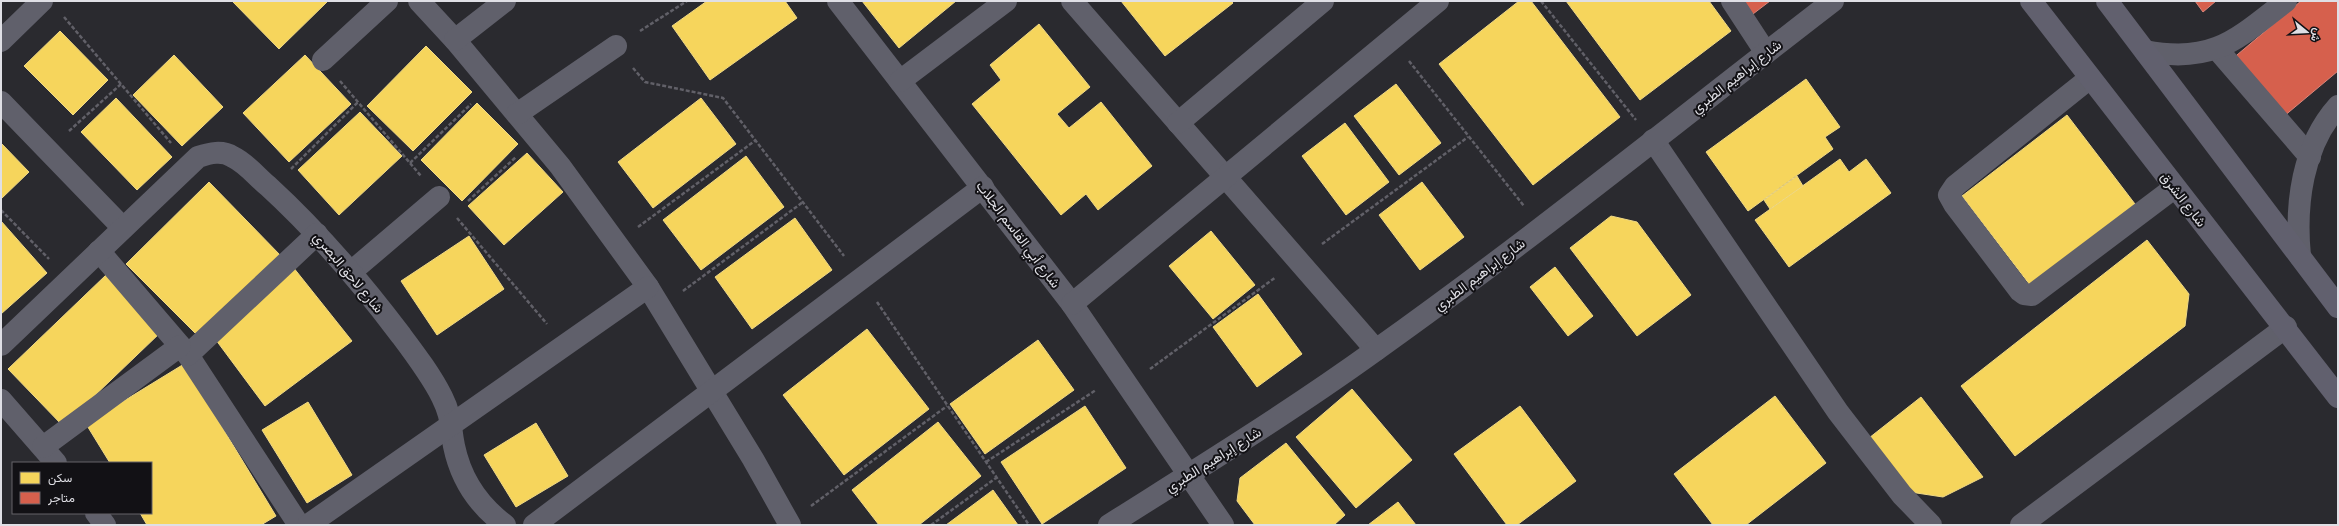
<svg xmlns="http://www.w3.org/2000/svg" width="2339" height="526" font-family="Manrope,Vazirmatn,sans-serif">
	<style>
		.homes { fill: #f6d55c; stroke: #efd885 }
		.shops { fill: #d6604d; stroke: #d9867b }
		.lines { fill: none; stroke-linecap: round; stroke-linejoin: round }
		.path { stroke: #616068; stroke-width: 2.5; stroke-dasharray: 4 2; stroke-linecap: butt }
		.minor { stroke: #60606b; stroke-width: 22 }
		.major { stroke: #61606e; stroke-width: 22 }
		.labels { text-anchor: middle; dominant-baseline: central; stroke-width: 4; stroke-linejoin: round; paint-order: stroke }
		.street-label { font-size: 14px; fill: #dfdfe5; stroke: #121115 }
	</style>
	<rect width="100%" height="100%" fill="#2a2a2f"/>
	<g class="homes">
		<polygon points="232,1 328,1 279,49"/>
		<polygon points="707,1 785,1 797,18 710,80 672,26"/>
		<polygon points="862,1 956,1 899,48"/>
		<polygon points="1121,1 1231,1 1233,3 1165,56"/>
		<polygon points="1519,1 1531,1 1620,117 1533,185 1439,64"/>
		<polygon points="1566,1 1709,1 1731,31 1640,100"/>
		<polygon points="1039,24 1090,87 1057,114 1069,128 1101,102 1152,166 1098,210 1086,194 1061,215 972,104 1001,80 990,65"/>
		<polygon points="60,31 108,80 73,115 24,66"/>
		<polygon points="426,46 472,92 413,151 367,106"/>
		<polygon points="174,55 223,107 182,146 133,95"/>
		<polygon points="305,55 351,104 289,162 243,113"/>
		<polygon points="1806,79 1840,127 1825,137 1833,149 1748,211 1706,152"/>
		<polygon points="1396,84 1441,143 1399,175 1354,116"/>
		<polygon points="116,98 172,157 137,190 81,132"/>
		<polygon points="701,98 736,144 653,208 618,162"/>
		<polygon points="477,103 518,144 462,201 421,160"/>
		<polygon points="360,112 402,156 339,215 298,170"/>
		<polygon points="2067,115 2135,204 2030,285 1962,196"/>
		<polygon points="1345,123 1389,182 1346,215 1302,156"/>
		<polygon points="1,143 29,172 1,199"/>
		<polygon points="527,153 563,192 504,245 468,206"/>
		<polygon points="746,156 784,207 701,270 663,220"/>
		<polygon points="1840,159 1849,172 1866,159 1891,193 1789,267 1755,220"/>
		<polygon points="1797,176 1803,186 1770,209 1764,200"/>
		<polygon points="209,182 281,256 199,337 126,264"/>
		<polygon points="1422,182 1464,237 1420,270 1379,215"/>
		<polygon points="1611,216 1637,222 1691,295 1637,336 1570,248"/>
		<polygon points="795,218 832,270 752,329 715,277"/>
		<polygon points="1,221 47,273 1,314"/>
		<polygon points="1211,231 1255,285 1213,319 1169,266"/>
		<polygon points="469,236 504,289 437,335 401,281"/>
		<polygon points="2147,240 2189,294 2185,326 2015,456 1961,386"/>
		<polygon points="293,267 352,341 265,406 213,336"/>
		<polygon points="1555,267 1593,316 1568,336 1530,287"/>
		<polygon points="106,275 161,332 63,426 8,369"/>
		<polygon points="1258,294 1302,354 1257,387 1213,327"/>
		<polygon points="867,329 929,409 844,475 783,395"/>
		<polygon points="1038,340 1074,390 985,454 950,404"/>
		<polygon points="184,364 276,516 261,525 147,525 140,513 151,513 151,463 110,463 86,424"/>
		<polygon points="1352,389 1412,460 1356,508 1296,437"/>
		<polygon points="1775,396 1826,463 1746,525 1713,525 1674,474"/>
		<polygon points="1921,397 1983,477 1943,497 1910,492 1869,438"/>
		<polygon points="308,402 352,475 307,503 262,430"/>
		<polygon points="1085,406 1126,468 1042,524 1001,462"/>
		<polygon points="1520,406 1576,481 1517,525 1507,525 1454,454"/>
		<polygon points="938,422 981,476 919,525 879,525 852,490"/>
		<polygon points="536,423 568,476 516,507 484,455"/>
		<polygon points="1286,443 1345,515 1334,525 1255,525 1237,501 1240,478"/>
		<polygon points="993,490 1018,525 946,525"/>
		<polygon points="1398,502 1416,525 1368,525"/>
	</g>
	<g class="shops">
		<polygon points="1737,1 1770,1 1749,17"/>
		<polygon points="2195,1 2216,1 2203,12"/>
		<polygon points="2301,1 2338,1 2338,71 2283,117 2231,60"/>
	</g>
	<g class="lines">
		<g class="path">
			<polyline points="1541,1 1636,120"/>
			<polyline points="64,17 171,143"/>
			<polyline points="640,31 687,1"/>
			<polyline points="1409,61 1524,206"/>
			<polyline points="633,68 645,82 723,98 844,256"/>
			<polyline points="340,81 421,176"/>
			<polyline points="69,131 121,84"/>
			<polyline points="410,163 471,104"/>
			<polyline points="291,169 358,102"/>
			<polyline points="468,201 516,157"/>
			<polyline points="1,210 49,259"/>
			<polyline points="457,218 547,324"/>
			<polyline points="638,227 756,140"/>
			<polyline points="1322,244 1468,137"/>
			<polyline points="683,291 803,202"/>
			<polyline points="877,302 1029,525"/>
			<polyline points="1150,369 1276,277"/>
			<polyline points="986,462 1096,390"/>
			<polyline points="811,506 947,406"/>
			<polyline points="931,525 996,478"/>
		</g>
		<g class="minor">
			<polyline points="419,1 455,40 560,166 648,287 753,459 790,525"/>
			<polyline points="838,1 1072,304 1223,525"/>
			<polyline points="1072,1 1376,350"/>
			<polyline points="1732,1 1766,53"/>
			<polyline points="455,40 505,1"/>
			<polyline points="1,41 42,1"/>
			<polyline points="2217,49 2310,157"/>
			<path d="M2145,51c68,13 91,-11 141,-50"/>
			<polyline points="323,60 387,1"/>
			<polyline points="2090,78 1955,186 1949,195 1954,204 2020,291 2024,294 2032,295 2174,188"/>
			<polyline points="900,81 1006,1"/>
			<polyline points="1,102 123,228"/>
			<polyline points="517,114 616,46"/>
			<polyline points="1178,123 1323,1"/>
			<polyline points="1653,140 1838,412 1902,495 1931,525"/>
			<polyline points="99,251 188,355 299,525"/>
			<path d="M2300,256c-5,-51 2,-110 38,-150"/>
			<polyline points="351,272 439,197"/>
			<polyline points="1072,304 1438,1"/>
			<path d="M1,345l197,-188c12,-4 24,-7 35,0 13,6 24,20 35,29 49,45 92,95 132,148 15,20 31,41 42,63 10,20 8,29 12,49 7,34 24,59 51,79"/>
			<polyline points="188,355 317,234"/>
			<polyline points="1,400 56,463"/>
			<polyline points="43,447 180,346"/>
			<polyline points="96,513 105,525"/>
			<polyline points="308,525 648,287"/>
			<polyline points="534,525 983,187"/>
			<path d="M1109,525c90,-57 181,-113 267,-175 156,-111 305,-232 457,-349"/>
			<polyline points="2021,525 2286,327"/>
		</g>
		<g class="major">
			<polyline points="2031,1 2338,397"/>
			<polyline points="2107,1 2338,307"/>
		</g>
	</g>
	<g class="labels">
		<g class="street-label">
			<text transform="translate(1736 76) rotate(-38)">شارع إبراهيم الطبري</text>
			<text transform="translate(2184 199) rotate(52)">شارع الشرق</text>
			<text transform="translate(1019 234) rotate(53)">شارع أبي القاسم الجلاب</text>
			<text transform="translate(349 272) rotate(50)">شارع لاحق البصري</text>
			<text transform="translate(1479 274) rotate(-37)">شارع إبراهيم الطبري</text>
			<text transform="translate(1213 459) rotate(-32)">شارع إبراهيم الطبري</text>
		</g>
	</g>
	<rect width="2339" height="526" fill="none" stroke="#dfdfe5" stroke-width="4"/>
	<rect x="12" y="462" width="140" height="52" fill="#121115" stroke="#646368"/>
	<rect x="20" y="472" width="20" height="12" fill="#f6d55c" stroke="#646368"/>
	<text x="48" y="482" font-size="12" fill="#dfdfe5">سكن</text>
	<rect x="20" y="492" width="20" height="12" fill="#d6604d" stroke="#646368"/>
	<text x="48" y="502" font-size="12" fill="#dfdfe5">متاجر</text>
	<g transform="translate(2307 32) rotate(108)" stroke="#121115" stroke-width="3" paint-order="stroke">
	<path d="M0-3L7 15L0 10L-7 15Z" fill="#dfdfe5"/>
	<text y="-6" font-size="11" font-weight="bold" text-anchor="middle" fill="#dfdfe5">ش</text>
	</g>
</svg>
